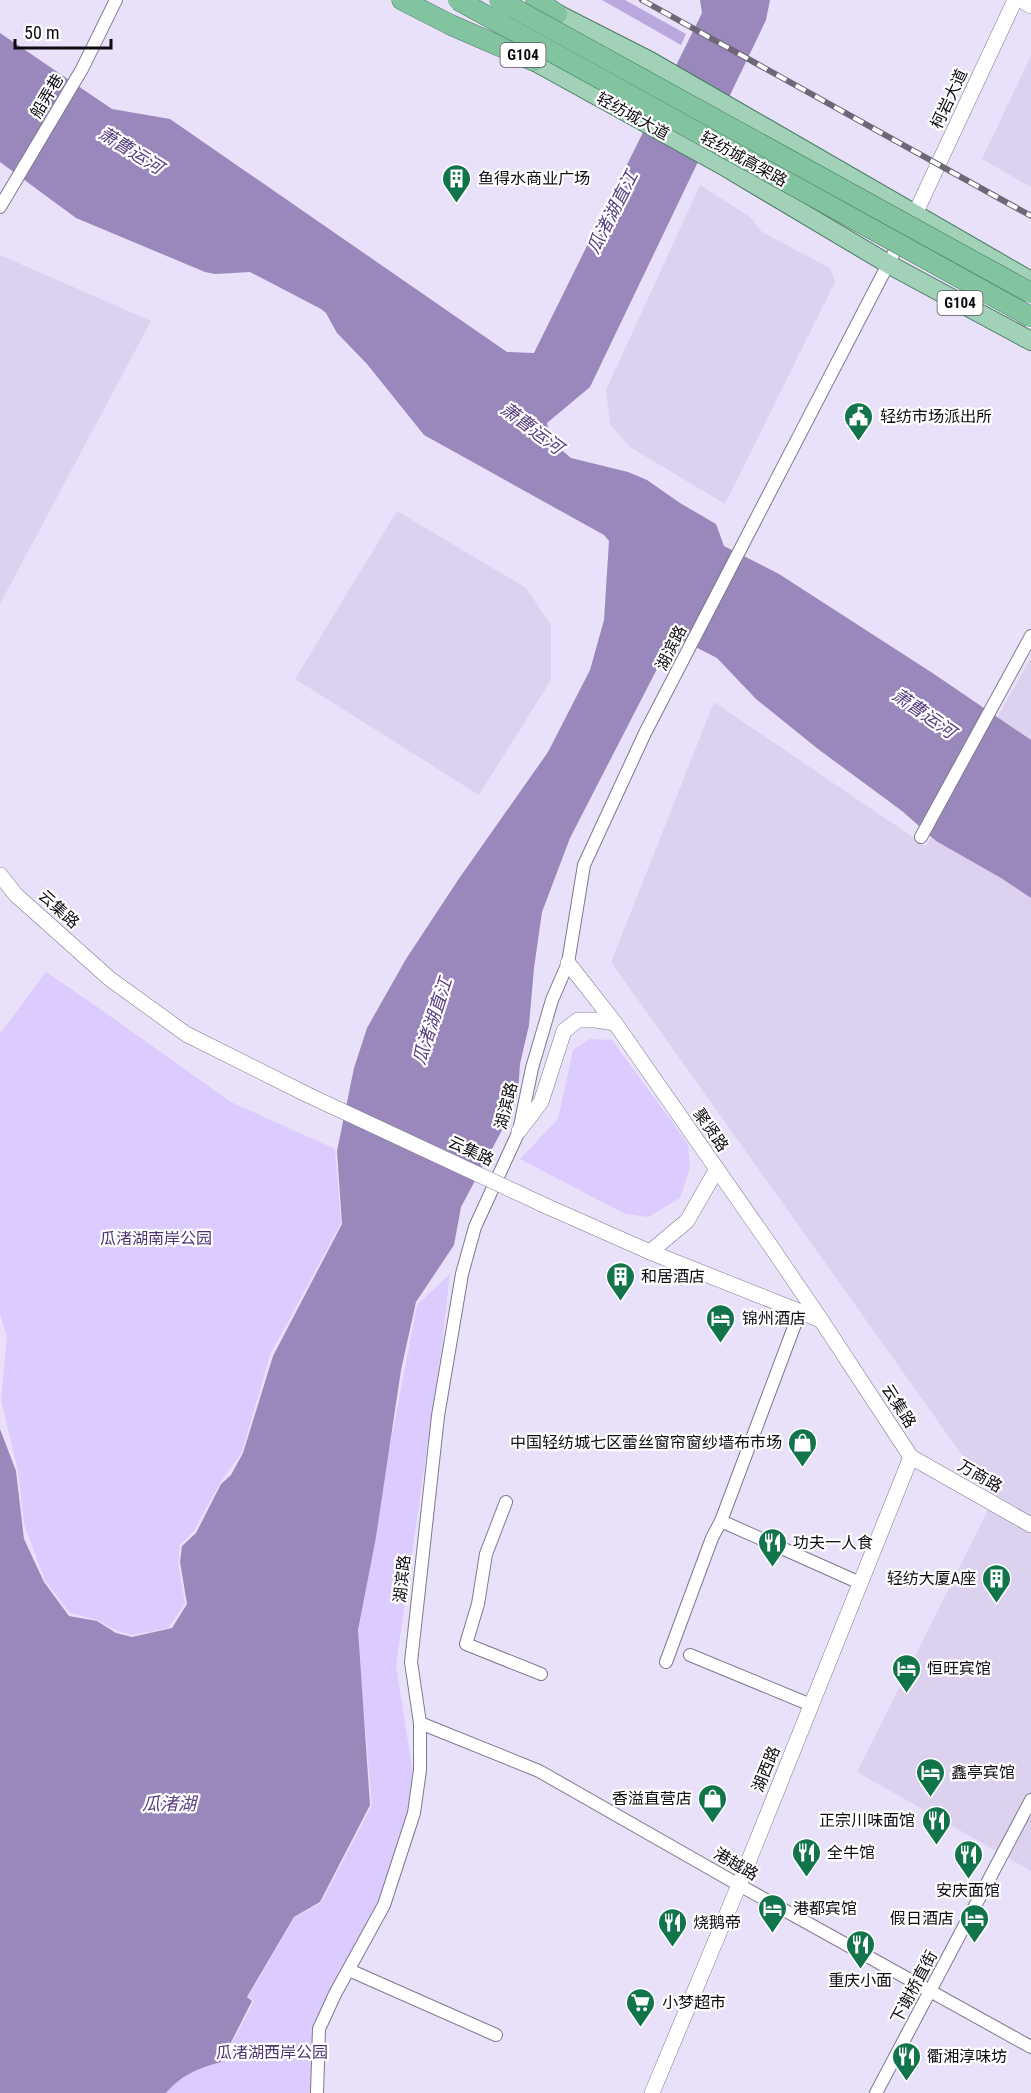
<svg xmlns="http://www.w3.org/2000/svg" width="1031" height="2093" font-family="'Roboto Condensed','Noto Sans SC',sans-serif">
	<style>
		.built { fill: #dcd2f0 }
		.green { fill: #dccbfe }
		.forest { fill: #b9a7dd }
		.water { fill: #9a88bc }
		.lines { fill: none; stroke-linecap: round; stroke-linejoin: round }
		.minor-casing { stroke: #7f788e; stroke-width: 14 }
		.tertiary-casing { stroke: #7f788e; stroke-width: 16 }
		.primary-casing { stroke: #45795f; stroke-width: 20 }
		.trunk-casing { stroke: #45795f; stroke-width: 21 }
		.minor { stroke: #fff; stroke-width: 12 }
		.tertiary { stroke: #fff; stroke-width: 15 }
		.primary { stroke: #a1d2b8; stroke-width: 18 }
		.trunk { stroke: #82c3a0; stroke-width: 20 }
		.rail-casing { stroke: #6d6777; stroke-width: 6 }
		.rail { stroke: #fff; stroke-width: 4; stroke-dasharray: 11; stroke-linecap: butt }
		.tertiary-bridge-casing { stroke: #7f788e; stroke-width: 16; stroke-linecap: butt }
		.trunk-bridge-casing { stroke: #45795f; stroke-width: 21; stroke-linecap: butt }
		.tertiary-bridge { stroke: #fff; stroke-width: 15 }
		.trunk-bridge { stroke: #82c3a0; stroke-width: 20 }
		.labels { text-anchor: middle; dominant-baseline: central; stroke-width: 4.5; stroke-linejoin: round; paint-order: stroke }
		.shield { fill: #fff; stroke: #56545a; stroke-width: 1.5 }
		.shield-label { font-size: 15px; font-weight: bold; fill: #0e0b13 }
		.street-label { font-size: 16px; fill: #0e0b13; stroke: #fff }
		.poi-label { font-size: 16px; fill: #0e0b13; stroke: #fff; text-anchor: start }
		.park-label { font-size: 16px; fill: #4d3373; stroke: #fff }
		.water-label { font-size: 18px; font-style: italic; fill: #5a4082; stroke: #fff }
	</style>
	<rect width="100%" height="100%" fill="#e9e1fa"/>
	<g class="built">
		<polygon points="1031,56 1031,187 982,159"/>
		<polygon points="700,185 750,217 762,232 830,268 835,282 725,504 630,447 610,424 606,390"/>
		<polygon points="0,255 151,321 0,604"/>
		<polygon points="397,511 526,588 551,625 551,680 479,795 295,679"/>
		<polygon points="1031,657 1031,1871 857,1772 991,1504 989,1493 611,962 714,702 926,846"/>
	</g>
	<g class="green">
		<polygon points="46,972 90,1002 231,1102 335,1149 341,1223 270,1355 242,1452 220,1483 194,1531 180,1545 178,1562 185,1604 168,1628 133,1635 117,1631 97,1620 70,1613 45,1581 24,1524 18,1471 1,1400 7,1337 0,1314 0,1034"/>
		<polygon points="590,1039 612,1040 688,1144 690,1168 680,1198 648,1217 625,1214 520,1159 558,1119 573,1050"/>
		<polygon points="450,1274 442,1344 396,1666 413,1773 405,1829 378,1902 313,2028 312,2093 164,2093 183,2073 224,2058 254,2001 248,1997 294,1918 321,1903 372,1805 358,1644 359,1608 417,1305"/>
	</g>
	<polygon class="forest" points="602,0 625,0 686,34 681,45"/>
	<path class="water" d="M700,0h70l-4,20 -176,367 -43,36 4,18 20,17 57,14 19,8 33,23 36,21 8,22 55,28 155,100 97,66v158l-30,-20 -65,-37 -34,-30 -84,-62 -62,-50 -39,-41 -43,-22 -104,202 -28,74 -8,56 -5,57 -9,39 -2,28 -17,40 -40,75 -7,38 -38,57 -15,68 -25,167 -18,93 12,175 -50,97 -26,15 -47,80 5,4 -31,61c-22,6 -40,13 -55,31h-166v-664l16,42 8,68 20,43 25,34 28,5 19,12 16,4 40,-9 15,-24 -7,-42 2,-16 14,-13 25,-49 10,-9 12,-22 30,-97 69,-132 -5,-73 17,-83 13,-40 39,-69 52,-79 90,-128 42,-82 14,-50 5,-79 -5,-6 -180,-100 -57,-71 -30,-31 -11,-20 -5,-4 -71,-37 -35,2 -10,-2 -129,-54 -76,-56v-129l112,76 58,10 337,233 27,1 168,-340z"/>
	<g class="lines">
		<defs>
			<g id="minor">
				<polyline points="0,207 82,69 116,0"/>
				<polyline points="921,837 1031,636"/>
				<polyline points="800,1311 721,1521 860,1583"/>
				<polyline points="506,1502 486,1554 478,1604 466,1644 541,1674"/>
				<polyline points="690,1655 811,1705"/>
				<polyline points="666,1662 712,1538 721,1521"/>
				<polyline points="420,1723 539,1771 739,1885 1031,2047"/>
				<polyline points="349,1970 496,2035"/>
				<polyline points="317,2093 319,2029 335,1994 384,1905 414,1813 420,1770 420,1723 411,1662 438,1416 462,1274 475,1227 519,1131 532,1068 552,1000 568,963 584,865 645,733 911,220"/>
				<polyline points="876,2093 1031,1800"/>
			</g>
			<g id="tertiary">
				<polyline points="1021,0 1031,6"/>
				<polyline points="915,214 1015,0"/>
				<polyline points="0,875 16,895 110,979 186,1034 308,1095"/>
				<polyline points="568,963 615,1023 772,1248 821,1320 911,1457 1031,1525"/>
				<polyline points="519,1131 541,1102 564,1031 578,1020 595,1020 615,1023"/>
				<polyline points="546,1206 650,1252 821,1320"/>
				<polyline points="650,1252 687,1221 717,1169"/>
				<polyline points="652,2093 739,1885 911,1457"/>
			</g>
			<g id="primary">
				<polyline points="544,7 650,61 1031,281"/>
				<polyline points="523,55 722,165 890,265 1031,341"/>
			</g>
			<g id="trunk">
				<polyline points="402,0 451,25 534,61"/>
				<polyline points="536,0 557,14"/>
			</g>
		</defs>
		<use href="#minor" class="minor-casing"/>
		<use href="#tertiary" class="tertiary-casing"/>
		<use href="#primary" class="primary-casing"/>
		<use href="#trunk" class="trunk-casing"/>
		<use href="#minor" class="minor"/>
		<use href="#tertiary" class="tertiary"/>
		<use href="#primary" class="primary"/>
		<use href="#trunk" class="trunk"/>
		<defs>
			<polyline id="rail" points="642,0 1031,216"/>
		</defs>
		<use href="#rail" class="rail-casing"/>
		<use href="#rail" class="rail"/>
		<defs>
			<polyline id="tertiary-bridge" points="308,1095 546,1206"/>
			<g id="trunk-bridge">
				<polyline points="458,0 1031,317"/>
				<polyline points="499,0 1031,293"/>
			</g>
		</defs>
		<use href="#tertiary-bridge" class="tertiary-bridge-casing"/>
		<use href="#trunk-bridge" class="trunk-bridge-casing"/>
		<use href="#tertiary-bridge" class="tertiary-bridge"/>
		<use href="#trunk-bridge" class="trunk-bridge"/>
	</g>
	<defs>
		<symbol id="building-pin" viewBox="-11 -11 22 30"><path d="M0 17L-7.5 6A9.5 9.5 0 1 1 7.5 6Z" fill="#12744b" stroke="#fff"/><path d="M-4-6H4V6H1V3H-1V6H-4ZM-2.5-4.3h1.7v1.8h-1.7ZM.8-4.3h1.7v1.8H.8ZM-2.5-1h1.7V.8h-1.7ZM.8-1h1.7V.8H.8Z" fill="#fff"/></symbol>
		<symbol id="civic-pin" viewBox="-11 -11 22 30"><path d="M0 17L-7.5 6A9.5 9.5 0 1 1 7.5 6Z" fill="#12744b" stroke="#fff"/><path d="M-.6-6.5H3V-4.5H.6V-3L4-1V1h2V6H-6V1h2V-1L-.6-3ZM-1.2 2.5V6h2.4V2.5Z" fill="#fff"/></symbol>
		<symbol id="hotel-pin" viewBox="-11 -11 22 30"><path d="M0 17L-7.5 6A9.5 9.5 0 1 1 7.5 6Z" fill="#12744b" stroke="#fff"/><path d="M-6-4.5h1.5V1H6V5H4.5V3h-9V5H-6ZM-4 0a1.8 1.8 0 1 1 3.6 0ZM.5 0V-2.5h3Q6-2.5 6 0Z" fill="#fff"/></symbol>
		<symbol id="shop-pin" viewBox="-11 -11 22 30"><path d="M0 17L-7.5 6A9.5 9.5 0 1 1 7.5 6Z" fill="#12744b" stroke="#fff"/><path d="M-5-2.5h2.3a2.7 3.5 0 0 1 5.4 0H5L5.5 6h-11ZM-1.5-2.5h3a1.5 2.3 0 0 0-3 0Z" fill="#fff"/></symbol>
		<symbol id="restaurant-pin" viewBox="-11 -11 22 30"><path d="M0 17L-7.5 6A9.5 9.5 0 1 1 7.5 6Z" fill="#12744b" stroke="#fff"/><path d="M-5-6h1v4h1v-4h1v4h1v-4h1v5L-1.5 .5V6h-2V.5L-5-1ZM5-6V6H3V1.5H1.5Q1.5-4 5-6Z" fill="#fff"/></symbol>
		<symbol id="supermarket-pin" viewBox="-11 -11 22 30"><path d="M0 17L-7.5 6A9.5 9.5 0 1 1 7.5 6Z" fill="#12744b" stroke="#fff"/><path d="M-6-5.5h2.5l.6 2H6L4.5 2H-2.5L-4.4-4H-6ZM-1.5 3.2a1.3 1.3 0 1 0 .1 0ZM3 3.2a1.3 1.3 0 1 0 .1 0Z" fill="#fff"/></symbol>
	</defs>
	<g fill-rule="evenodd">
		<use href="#building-pin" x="440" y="162" width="33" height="45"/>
		<use href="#civic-pin" x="842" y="400" width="33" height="45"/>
		<use href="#building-pin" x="604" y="1260" width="33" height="45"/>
		<use href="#hotel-pin" x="704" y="1302" width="33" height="45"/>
		<use href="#shop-pin" x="786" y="1426" width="33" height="45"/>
		<use href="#restaurant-pin" x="756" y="1526" width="33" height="45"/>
		<use href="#building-pin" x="980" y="1562" width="33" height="45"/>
		<use href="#hotel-pin" x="890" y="1652" width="33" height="45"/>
		<use href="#hotel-pin" x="914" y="1756" width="33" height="45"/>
		<use href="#shop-pin" x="696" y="1782" width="33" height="45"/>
		<use href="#restaurant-pin" x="920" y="1804" width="33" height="45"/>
		<use href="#restaurant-pin" x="790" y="1836" width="33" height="45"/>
		<use href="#restaurant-pin" x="952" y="1838" width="33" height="45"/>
		<use href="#hotel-pin" x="756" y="1892" width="33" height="45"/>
		<use href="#hotel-pin" x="958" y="1902" width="33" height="45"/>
		<use href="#restaurant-pin" x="656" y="1906" width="33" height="45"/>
		<use href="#restaurant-pin" x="844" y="1928" width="33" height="45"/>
		<use href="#supermarket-pin" x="624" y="1986" width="33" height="45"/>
		<use href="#restaurant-pin" x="890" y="2040" width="33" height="45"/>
	</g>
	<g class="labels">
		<g class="shield">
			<rect x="500.5" y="43" width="45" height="24" rx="4.5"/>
			<rect x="937.5" y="291" width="45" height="24" rx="4.5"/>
		</g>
		<g class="shield-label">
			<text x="523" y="55">G104</text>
			<text x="960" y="303">G104</text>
		</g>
		<g class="street-label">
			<text transform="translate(47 96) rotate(-59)">船弄巷</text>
			<text transform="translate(949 99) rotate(-65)">柯岩大道</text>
			<text transform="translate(633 116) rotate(29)">轻纺城大道</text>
			<text transform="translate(744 159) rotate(29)">轻纺城高架路</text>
			<text transform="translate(671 648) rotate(-63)">湖滨路</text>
			<text transform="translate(59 909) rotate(42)">云集路</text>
			<text transform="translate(506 1106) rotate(-76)">湖滨路</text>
			<text transform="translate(711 1130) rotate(55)">聚贤路</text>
			<text transform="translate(471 1151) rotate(25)">云集路</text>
			<text transform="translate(899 1406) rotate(57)">云集路</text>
			<text transform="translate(980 1476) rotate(30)">万商路</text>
			<text transform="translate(402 1579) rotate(-84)">湖滨路</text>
			<text transform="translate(766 1769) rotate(-68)">湖西路</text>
			<text transform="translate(736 1864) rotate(30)">港越路</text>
			<text transform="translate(914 1987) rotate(-62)">下谢桥直街</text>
		</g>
		<g class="poi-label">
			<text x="478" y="178">鱼得水商业广场</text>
			<text x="880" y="416">轻纺市场派出所</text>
			<text x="641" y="1276">和居酒店</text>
			<text x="742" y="1318">锦州酒店</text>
			<text x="782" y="1442" text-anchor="end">中国轻纺城七区蕾丝窗帘窗纱墙布市场</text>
			<text x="793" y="1542">功夫一人食</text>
			<text x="976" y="1578" text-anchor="end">轻纺大厦A座</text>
			<text x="927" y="1668">恒旺宾馆</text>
			<text x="951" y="1772">鑫亭宾馆</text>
			<text x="692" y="1798" text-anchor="end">香溢直营店</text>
			<text x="915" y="1820" text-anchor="end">正宗川味面馆</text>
			<text x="827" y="1852">全牛馆</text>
			<text x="968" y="1890" text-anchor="middle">安庆面馆</text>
			<text x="793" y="1908">港都宾馆</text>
			<text x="954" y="1918" text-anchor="end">假日酒店</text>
			<text x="693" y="1922">烧鹅帝</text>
			<text x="860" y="1980" text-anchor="middle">重庆小面</text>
			<text x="662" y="2002">小梦超市</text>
			<text x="927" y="2056">衢湘淳味坊</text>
		</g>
		<g class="park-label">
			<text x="156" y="1238">瓜渚湖南岸公园</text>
			<text x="272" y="2052">瓜渚湖西岸公园</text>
		</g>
		<g class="water-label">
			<text transform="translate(131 150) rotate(32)">萧曹运河</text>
			<text transform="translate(612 212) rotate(-63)">瓜渚湖直江</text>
			<text transform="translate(532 428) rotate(37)">萧曹运河</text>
			<text transform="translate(924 713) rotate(35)">萧曹运河</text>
			<text transform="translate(432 1021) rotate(-72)">瓜渚湖直江</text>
			<text x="169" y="1803">瓜渚湖</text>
		</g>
	</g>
	<path d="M15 39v9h96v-9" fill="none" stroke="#0e0b13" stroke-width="3"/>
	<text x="24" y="39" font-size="18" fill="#0e0b13" stroke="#ffffff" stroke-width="4.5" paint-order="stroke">50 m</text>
</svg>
